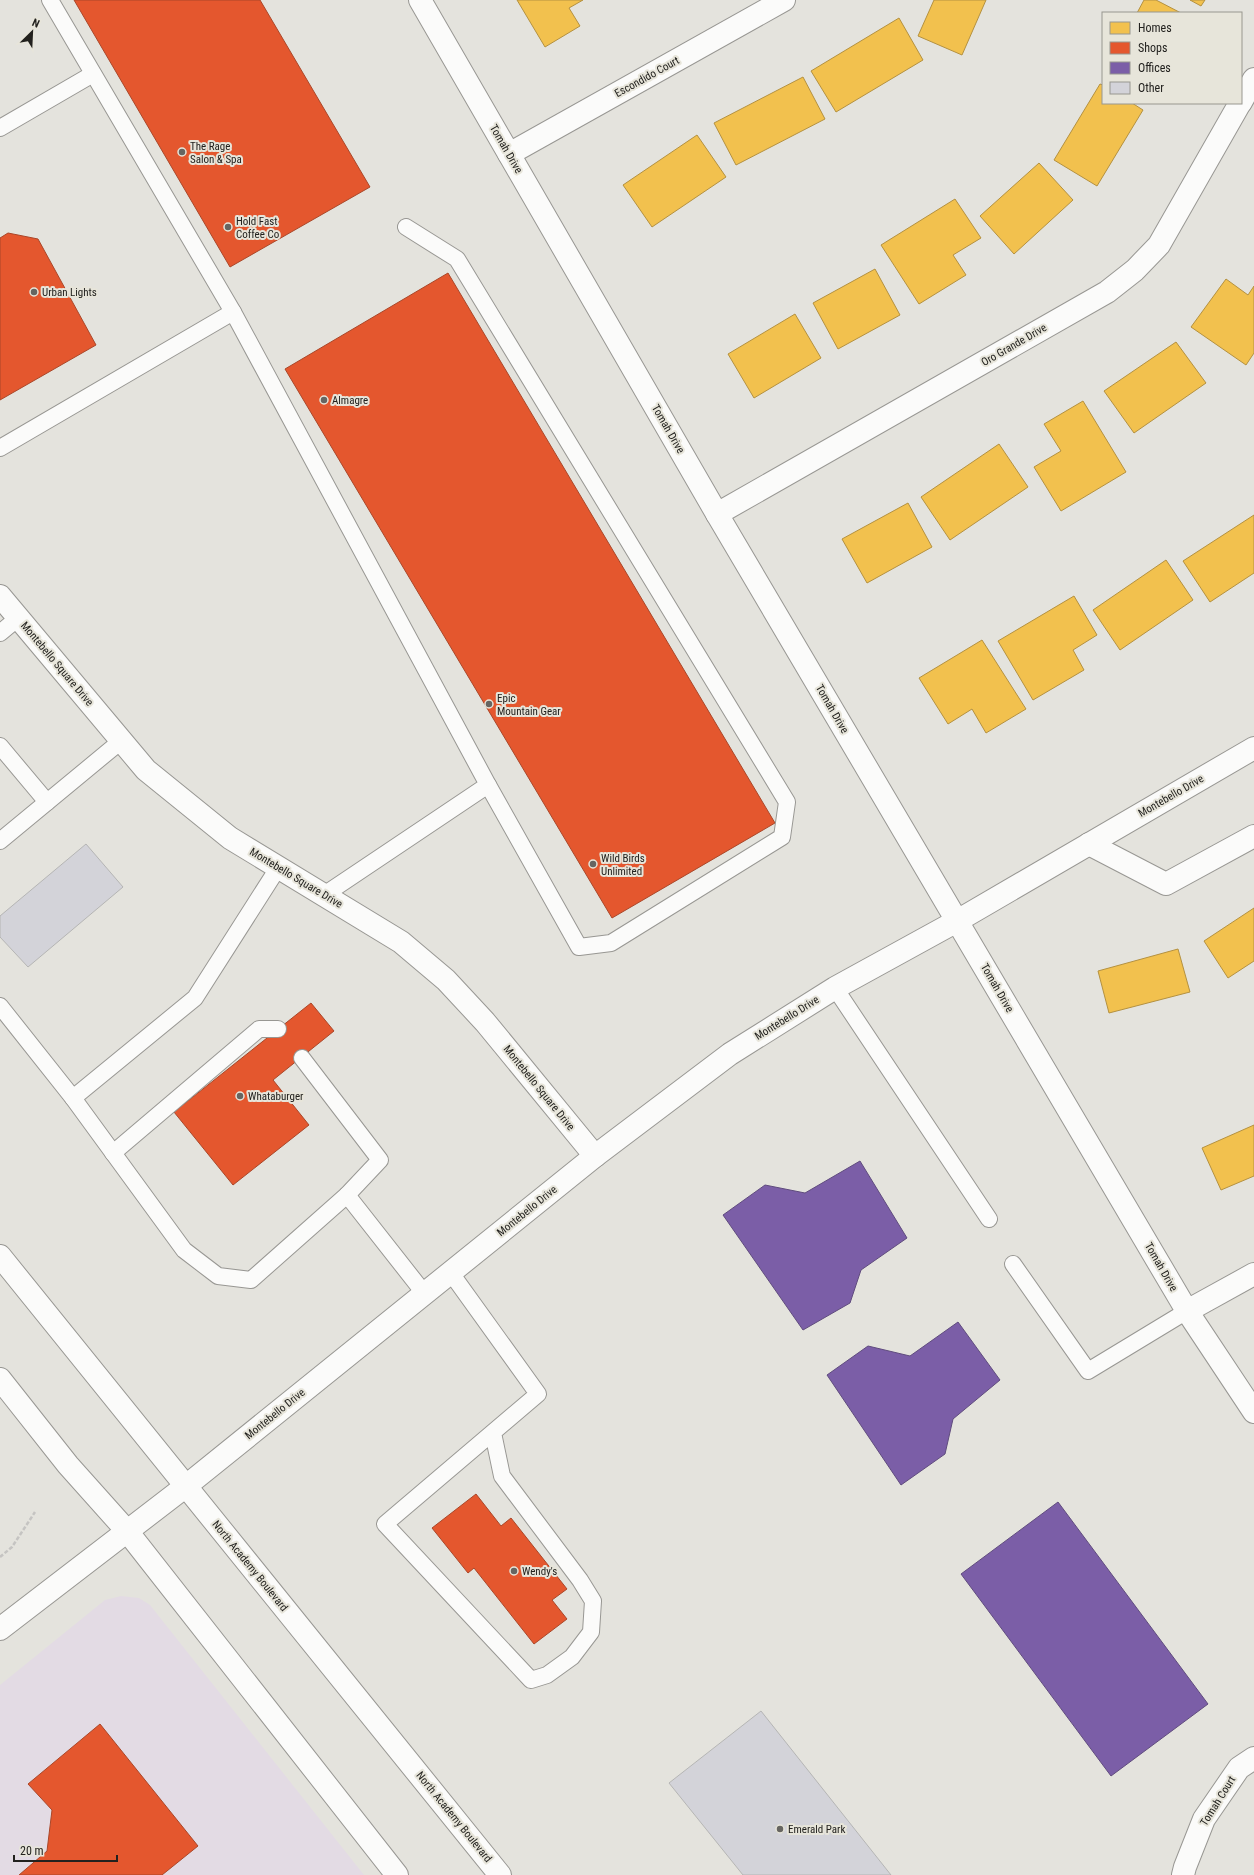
<svg xmlns="http://www.w3.org/2000/svg" width="1254" height="1875" font-family="'Roboto Condensed',sans-serif">
	<style>
		.commercial { fill: #e3dbe4 }
		.homes { fill: #f2c14e; stroke: #b49140 }
		.shops { fill: #e4572e; stroke: #aa4729 }
		.offices { fill: #7b5ea7; stroke: #604c7e }
		.building { fill: #d3d3d9; stroke: #b5b5b4 }
		.lines { fill: none; stroke-linecap: round; stroke-linejoin: round }
		.service-casing { stroke: #989793; stroke-width: 18 }
		.minor-casing { stroke: #989793; stroke-width: 24 }
		.tertiary-casing { stroke: #989793; stroke-width: 24 }
		.trunk-casing { stroke: #989793; stroke-width: 24 }
		.path { stroke: #c5c4c2; stroke-width: 2.5; stroke-dasharray: 4 2; stroke-linecap: butt }
		.service { stroke: #fbfbfa; stroke-width: 16 }
		.minor { stroke: #fbfbfa; stroke-width: 22 }
		.tertiary { stroke: #fbfbfa; stroke-width: 22 }
		.trunk { stroke: #fbfbfa; stroke-width: 22 }
		.poi-dot { fill: #666561; stroke: #e7e5da; stroke-width: 1.5 }
		.labels { text-anchor: middle; dominant-baseline: central; stroke-width: 4; stroke-linejoin: round; paint-order: stroke }
		.street-label { font-size: 11px; fill: #22211e; stroke: #e7e5da }
		.poi-label { font-size: 11px; fill: #22211e; stroke: #e7e5da; text-anchor: start }
	</style>
	<rect width="100%" height="100%" fill="#e4e3dd"/>
	<polygon class="commercial" points="121,1596 139,1598 150,1605 364,1875 0,1875 0,1685 105,1600"/>
	<g class="homes">
		<polygon points="517,0 583,0 569,8 580,26 545,47"/>
		<polygon points="934,0 986,0 962,55 918,36"/>
		<polygon points="1144,0 1156,0 1181,13 1137,13"/>
		<polygon points="1190,0 1205,0 1201,6"/>
		<polygon points="899,18 923,60 836,112 811,71"/>
		<polygon points="803,77 825,119 736,165 714,123"/>
		<polygon points="1100,84 1103,85 1103,103 1132,103 1143,110 1097,186 1054,160"/>
		<polygon points="697,135 726,177 652,227 623,185"/>
		<polygon points="1039,163 1073,200 1014,254 980,216"/>
		<polygon points="955,199 981,238 953,255 966,275 919,304 881,245"/>
		<polygon points="875,269 900,315 838,349 813,303"/>
		<polygon points="1226,279 1248,295 1254,286 1254,353 1246,365 1191,327"/>
		<polygon points="795,314 821,358 754,398 728,354"/>
		<polygon points="1176,342 1206,383 1134,433 1104,391"/>
		<polygon points="1083,401 1126,472 1061,511 1034,467 1061,451 1044,424"/>
		<polygon points="999,444 1028,487 950,540 921,497"/>
		<polygon points="908,503 932,547 867,583 842,539"/>
		<polygon points="1254,515 1254,573 1210,602 1183,561"/>
		<polygon points="1166,560 1193,600 1120,650 1093,610"/>
		<polygon points="1074,596 1097,635 1073,650 1084,670 1033,700 998,641"/>
		<polygon points="982,640 1026,709 986,733 972,709 948,724 919,678"/>
		<polygon points="1254,908 1254,961 1228,978 1204,941"/>
		<polygon points="1178,949 1190,992 1109,1013 1098,971"/>
		<polygon points="1254,1125 1254,1176 1221,1190 1202,1148"/>
	</g>
	<g class="shops">
		<polygon points="74,0 260,0 370,187 230,267"/>
		<polygon points="8,233 38,239 96,345 0,400 0,238"/>
		<polygon points="448,273 775,823 612,918 285,369"/>
		<polygon points="311,1003 334,1031 273,1080 309,1125 233,1185 174,1112"/>
		<polygon points="476,1494 501,1526 511,1518 567,1589 552,1600 567,1619 534,1644 474,1568 468,1573 432,1528"/>
		<polygon points="100,1724 198,1846 162,1875 19,1875 47,1851 52,1810 28,1784"/>
	</g>
	<g class="offices">
		<polygon points="860,1161 907,1238 861,1270 850,1303 803,1330 723,1215 765,1185 805,1193"/>
		<polygon points="958,1322 1000,1380 953,1419 945,1454 901,1485 827,1375 868,1346 910,1356"/>
		<polygon points="1058,1502 1208,1704 1111,1776 961,1574"/>
	</g>
	<g class="building">
		<polygon points="86,844 123,887 28,967 0,937 0,916"/>
		<polygon points="761,1711 891,1875 743,1875 669,1783"/>
	</g>
	<g class="lines">
		<defs>
			<g id="service">
				<polyline points="50,0 233,312 488,785 324,895"/>
				<polyline points="0,128 93,74"/>
				<polyline points="406,227 457,259 787,802 782,837 611,943 579,947 488,785"/>
				<polyline points="0,448 233,312"/>
				<polyline points="0,633 18,618"/>
				<polyline points="0,746 47,802"/>
				<polyline points="0,841 121,741"/>
				<polyline points="278,868 195,998 73,1098 184,1250 218,1276 251,1280 347,1195 424,1293"/>
				<polyline points="835,988 989,1219"/>
				<polyline points="0,1006 73,1098"/>
				<polyline points="302,1058 380,1160 347,1195"/>
				<polyline points="113,1153 259,1029 278,1029"/>
				<polyline points="1013,1264 1088,1371 1187,1311"/>
				<polyline points="451,1273 538,1394 385,1524 531,1680 547,1675 572,1657 591,1632 593,1601 580,1580 502,1476 493,1433"/>
			</g>
			<g id="minor">
				<polyline points="420,0 717,514 1187,1311 1254,1412"/>
				<polyline points="1241,102 1254,79"/>
				<polyline points="509,154 784,0"/>
				<polyline points="717,514 1107,292 1135,270 1159,245 1240,103"/>
				<polyline points="0,596 146,770 230,838 401,942 446,980 485,1022 595,1156"/>
				<polyline points="1089,844 1166,884 1254,836"/>
				<polyline points="1187,1311 1254,1274"/>
				<polyline points="1183,1875 1185,1867 1204,1819 1239,1768 1254,1758"/>
			</g>
			<polyline id="tertiary" points="0,1629 186,1486 595,1156 730,1054 835,988 957,921 1254,748"/>
			<g id="trunk">
				<polyline points="0,1256 500,1875"/>
				<polyline points="0,1379 68,1465 127,1531 397,1875"/>
			</g>
		</defs>
		<use href="#service" class="service-casing"/>
		<use href="#minor" class="minor-casing"/>
		<use href="#tertiary" class="tertiary-casing"/>
		<use href="#trunk" class="trunk-casing"/>
		<polyline class="path" points="0,1557 12,1547 35,1512"/>
		<use href="#service" class="service"/>
		<use href="#minor" class="minor"/>
		<use href="#tertiary" class="tertiary"/>
		<use href="#trunk" class="trunk"/>
	</g>
	<g class="poi-dot">
		<circle cx="182" cy="152" r="4"/>
		<circle cx="228" cy="227" r="4"/>
		<circle cx="34" cy="292" r="4"/>
		<circle cx="324" cy="400" r="4"/>
		<circle cx="489" cy="704" r="4"/>
		<circle cx="593" cy="864" r="4"/>
		<circle cx="240" cy="1096" r="4"/>
		<circle cx="514" cy="1571" r="4"/>
		<circle cx="780" cy="1829" r="4"/>
	</g>
	<g class="labels">
		<g class="street-label">
			<text transform="translate(647 77) rotate(-29)">Escondido Court</text>
			<text transform="translate(506 149) rotate(60)">Tomah Drive</text>
			<text transform="translate(1014 345) rotate(-30)">Oro Grande Drive</text>
			<text transform="translate(668 429) rotate(60)">Tomah Drive</text>
			<text transform="translate(57 664) rotate(50)">Montebello Square Drive</text>
			<text transform="translate(832 709) rotate(60)">Tomah Drive</text>
			<text transform="translate(1171 796) rotate(-30)">Montebello Drive</text>
			<text transform="translate(296 878) rotate(31)">Montebello Square Drive</text>
			<text transform="translate(997 988) rotate(60)">Tomah Drive</text>
			<text transform="translate(787 1018) rotate(-32)">Montebello Drive</text>
			<text transform="translate(539 1088) rotate(51)">Montebello Square Drive</text>
			<text transform="translate(527 1211) rotate(-39)">Montebello Drive</text>
			<text transform="translate(1161 1267) rotate(60)">Tomah Drive</text>
			<text transform="translate(275 1414) rotate(-39)">Montebello Drive</text>
			<text transform="translate(250 1566) rotate(51)">North Academy Boulevard</text>
			<text transform="translate(1218 1801) rotate(-58)">Tomah Court</text>
			<text transform="translate(454 1817) rotate(51)">North Academy Boulevard</text>
		</g>
		<g class="poi-label">
			<text x="190" y="146">The Rage<tspan x="190" dy="13">Salon &amp; Spa</tspan></text>
			<text x="236" y="221">Hold Fast<tspan x="236" dy="13">Coffee Co</tspan></text>
			<text x="42" y="292">Urban Lights</text>
			<text x="332" y="400">Almagre</text>
			<text x="497" y="698">Epic<tspan x="497" dy="13">Mountain Gear</tspan></text>
			<text x="601" y="858">Wild Birds<tspan x="601" dy="13">Unlimited</tspan></text>
			<text x="248" y="1096">Whataburger</text>
			<text x="522" y="1571">Wendy's</text>
			<text x="788" y="1829">Emerald Park</text>
		</g>
	</g>
	<rect x="1102" y="12" width="140" height="92" fill="#e7e5da" stroke="#98978f"/>
	<rect x="1110" y="22" width="20" height="12" fill="#f2c14e" stroke="#98978f"/>
	<text x="1138" y="32" font-size="12" fill="#22211e">Homes</text>
	<rect x="1110" y="42" width="20" height="12" fill="#e4572e" stroke="#98978f"/>
	<text x="1138" y="52" font-size="12" fill="#22211e">Shops</text>
	<rect x="1110" y="62" width="20" height="12" fill="#7b5ea7" stroke="#98978f"/>
	<text x="1138" y="72" font-size="12" fill="#22211e">Offices</text>
	<rect x="1110" y="82" width="20" height="12" fill="#d3d3d9" stroke="#98978f"/>
	<text x="1138" y="92" font-size="12" fill="#22211e">Other</text>
	<g transform="translate(32 32) rotate(24)" stroke="#e7e5da" stroke-width="3" paint-order="stroke">
	<path d="M0-3L7 15L0 10L-7 15Z" fill="#22211e"/>
	<text y="-6" font-size="11" font-weight="bold" text-anchor="middle" fill="#22211e">N</text>
	</g>
	<path d="M14 1855v6h103v-6" fill="none" stroke="#22211e" stroke-width="2"/>
	<text x="20" y="1855" font-size="12" fill="#22211e" stroke="#e7e5da" stroke-width="3" paint-order="stroke">20 m</text>
</svg>
